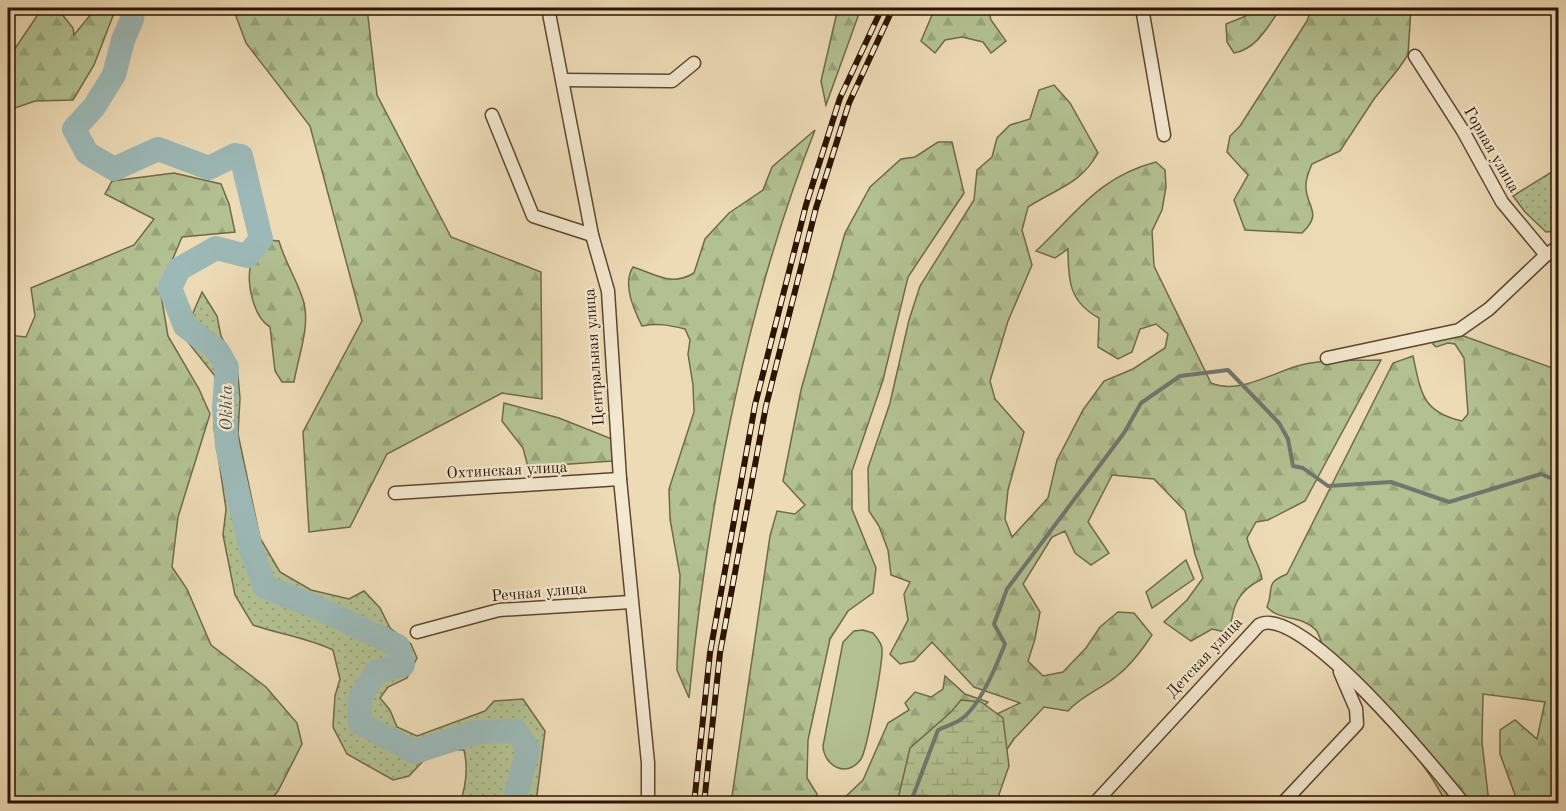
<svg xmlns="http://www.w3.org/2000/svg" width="1566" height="811" font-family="'Old Standard TT',serif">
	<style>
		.grass { fill: url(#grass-dots); stroke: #706a49; stroke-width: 1.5 }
		.forest { fill: url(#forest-firs); stroke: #706a49; stroke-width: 1.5 }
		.wetland { fill: url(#wetland-marsh); stroke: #706a49; stroke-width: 1.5 }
		.green { fill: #b3c192; stroke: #706a49; stroke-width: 1.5 }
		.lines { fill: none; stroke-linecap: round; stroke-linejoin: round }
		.stream { stroke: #70776e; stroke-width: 4 }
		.river { stroke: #9cb9b7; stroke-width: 24 }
		.street-casing { stroke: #5d462e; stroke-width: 15 }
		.street { stroke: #f3e8d0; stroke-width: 12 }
		.rail-casing { stroke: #2d1400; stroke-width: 6 }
		.rail { stroke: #f3e8d0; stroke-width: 4; stroke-dasharray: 11; stroke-linecap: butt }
		.labels { text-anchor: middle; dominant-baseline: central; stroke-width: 4.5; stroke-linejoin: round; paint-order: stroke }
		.street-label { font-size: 16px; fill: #2d1400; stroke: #f3e8d0 }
		.water-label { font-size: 18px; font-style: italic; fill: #544e40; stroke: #f3e8d0 }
	</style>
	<defs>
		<pattern id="grass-dots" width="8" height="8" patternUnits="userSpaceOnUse" patternTransform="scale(1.5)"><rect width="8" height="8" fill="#b3c192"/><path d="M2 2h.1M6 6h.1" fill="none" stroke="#9aa57c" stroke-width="1.8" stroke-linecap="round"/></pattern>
		<pattern id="forest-firs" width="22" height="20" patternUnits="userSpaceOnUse" patternTransform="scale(1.5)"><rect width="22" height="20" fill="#b3c192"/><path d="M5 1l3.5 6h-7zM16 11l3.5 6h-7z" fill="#9aa57c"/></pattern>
		<pattern id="wetland-marsh" width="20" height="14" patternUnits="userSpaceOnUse" patternTransform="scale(1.5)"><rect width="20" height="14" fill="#b3c192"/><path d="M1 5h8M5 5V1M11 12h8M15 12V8" fill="none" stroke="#9aa57c"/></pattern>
	</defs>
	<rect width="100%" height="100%" fill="#eddbb6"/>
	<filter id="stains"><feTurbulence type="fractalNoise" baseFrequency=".00333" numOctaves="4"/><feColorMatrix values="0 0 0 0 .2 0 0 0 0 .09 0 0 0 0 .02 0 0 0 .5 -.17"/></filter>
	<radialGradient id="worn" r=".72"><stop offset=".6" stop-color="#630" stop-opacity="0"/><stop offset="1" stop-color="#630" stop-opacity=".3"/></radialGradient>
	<g class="grass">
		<polygon points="1558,168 1558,231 1546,232 1525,212 1513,196"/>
		<path d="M202,292l15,24 4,20 16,29 3,33 -2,36 22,104 20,34 31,18 38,9 15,-8 16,17 10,20 21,16 6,14 -10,20 -19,9 -8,11 10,12 7,17 20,9 68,-25 9,-10 29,-2 22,32 -9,72h-76c6,-17 8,-36 4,-53h-22l-19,11 -14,15 -16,4 -46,-26 -14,-27 2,-31 5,-17 -7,-29c-25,-12 -54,-16 -80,-25l-18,-30 -12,-60 3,-26 -12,-81 1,-52 -32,-40z"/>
	</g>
	<g class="forest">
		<polygon points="57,8 73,28 74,35 96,8 116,8 94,65 73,100 35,101 15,108 8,107 8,59 41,10"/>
		<polygon points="233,8 367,8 377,95 451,237 541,272 542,399 502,393 387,454 350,527 309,532 303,432 362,321 310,126 246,43"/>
		<polygon points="838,8 861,8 826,105 821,81"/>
		<polygon points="935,8 988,8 991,20 1006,41 991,53 983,42 962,37 945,40 935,53 921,41"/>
		<path d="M1248,8h33c-13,18 -24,41 -47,45l-7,-11 -1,-18 20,-8z"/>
		<path d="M1312,8h99l-3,47 -9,13 -25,31 -34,52 -28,13c-3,7 -7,15 -6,24 1,20 17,25 -4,45l-57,-3 -11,-30 14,-25 -21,-23 3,-16 10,-10 67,-105z"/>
		<path d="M1054,85l16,18 28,50c-18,32 -41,35 -70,54l-6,23 10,35 -24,56 -18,60 5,18 29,33 -16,58 -3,29 7,18 36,-39 9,-38 26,-50 21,-29 29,-12 32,-21 3,-14 -12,-10 -16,5 -8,23 -14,7 -20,-12 1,-29c-30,-16 -31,-38 -31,-69l-13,9 -19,-7c41,-38 62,-74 120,-89l9,8 1,17 -4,23 -10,21 2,35 57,117c29,12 62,-11 90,-18 26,-6 54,-4 80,-5l-76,141 -37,19 -12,2 -9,16c3,15 13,26 15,41 -25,12 -30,28 -32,54l-18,-4 -21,12 -27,-19 23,-22 16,-22 -8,-24 -10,-43 -31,-32 -42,-4 -24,47 21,31 -18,12 -16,-12 -10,-22 -13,6 -29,47 17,28 -5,27 -7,22 15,15 20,-4 23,-24 14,-21 18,-15 16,1 18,22c-10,15 -20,29 -34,40 -16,14 -36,20 -50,36l-24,-4 -30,32 -44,64 -132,1 25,-24 25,-57 21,-13 -4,-7 10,-11 16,5 12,-8 2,-13 20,18 23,8 -9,9 18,3 23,-11 -46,-16 -42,-45 -18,19 -14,3 -10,-10 18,-34 -4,-26 6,-12 -19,-7 -3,-25 -9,-24 -10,-15 -1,-43 22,-65 19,-83 11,-34 54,-86 3,-30 15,-13 5,-19 13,-13 20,-6 9,-29z"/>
		<path d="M815,130c-71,180 -107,376 -126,568l-12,-28 3,-95 -10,-56 -1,-30 25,-77 -1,-27 -5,-31 2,-14 -5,-11c-16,-4 -27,-6 -43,-3 -8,-16 -20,-42 -9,-59 23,7 38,20 61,6l11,-34 24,-26 34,-23 9,-23z"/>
		<polygon points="938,142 952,142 964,193 908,277 883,380 852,471 852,509 876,568 873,593 848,611 830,639 808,740 807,778 817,794 815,803 731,803 770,536 777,511 795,514 805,505 783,481 801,390 845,233 870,187 901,159 915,157"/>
		<polygon points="174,173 221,184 229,204 235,232 182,237 160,289 168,336 199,389 210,414 178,517 172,567 187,589 211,645 266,687 297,723 302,744 278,791 268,803 8,803 8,335 26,337 35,316 31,288 134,245 154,219 105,194 112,181"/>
		<path d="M268,240l11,1c6,22 19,40 25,62 6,25 -6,54 -10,79h-12l-7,-11 -5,-44c-17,-10 -24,-45 -19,-64 2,-8 12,-16 17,-23z"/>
		<path d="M1458,334l100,36v433h-40l-18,-49v-24l15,-10 22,19 8,-37 -62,-8 -1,48 7,61h-43c-28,-58 -81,-96 -119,-148 -5,-7 -6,-18 -11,-25 -14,-15 -37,-9 -49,-23 8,-19 -4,-23 20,-33l106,-211 20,-7c8,37 9,56 49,65l6,-7 -4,-56 -9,-14 -7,-1 -12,4 -3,-3 2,-4z"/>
		<polygon points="504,403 559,418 612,439 612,461 528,467 523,448 502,421"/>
	</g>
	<polygon class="wetland" points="961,700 981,702 1003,718 1009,766 996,803 897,803 910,748 951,712"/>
	<g class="green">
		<polygon points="1186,560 1194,579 1152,608 1146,592"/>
		<path d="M863,630l10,3c4,5 9,10 9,16 1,13 -15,101 -21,110 -14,20 -37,7 -38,-13l20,-104 11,-11z"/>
	</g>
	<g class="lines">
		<path class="stream" d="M910,804l28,-74c7,-3 15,-6 22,-10 20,-13 36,-54 45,-76l-11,-20 13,-35 117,-156 17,-30 39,-27 48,-6 51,53 9,16 5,27 10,2 25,18 63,-4 58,20 92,-28 17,7"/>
		<polyline class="river" points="133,8 132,19 123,40 114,75 94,107 74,129 87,153 114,169 158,149 209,168 235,155 241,156 261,239 247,256 216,248 179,269 170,288 185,326 217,350 227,367 224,408 227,446 251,549 265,587 316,607 398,646 403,665 376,672 360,698 360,723 414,752 477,732 516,731 528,749 514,804"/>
		<defs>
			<g id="street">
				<polyline points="548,8 592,235 608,291 620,479 648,763 648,804"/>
				<polyline points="1142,8 1164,135"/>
				<polyline points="1415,56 1463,131 1502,202 1546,255"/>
				<polyline points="563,80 672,81 694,63"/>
				<polyline points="492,115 533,216 592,235"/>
				<polyline points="1327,358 1459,330 1489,309 1546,255 1558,247"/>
				<polyline points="395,493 620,479"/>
				<polyline points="417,632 499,610 631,602"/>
				<path d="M1094,804l165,-179c41,-24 179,147 205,179"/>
				<polyline points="1282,804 1357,724 1356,709 1340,672"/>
			</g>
		</defs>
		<use href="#street" class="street-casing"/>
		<use href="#street" class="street"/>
		<defs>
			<g id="rail">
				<polyline points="694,804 710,653 755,405 806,205 840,98 882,8"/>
				<polyline points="704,804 720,653 766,406 816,208 849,103 893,8"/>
			</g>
		</defs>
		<use href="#rail" class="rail-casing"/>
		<use href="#rail" class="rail"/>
	</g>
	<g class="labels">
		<g class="street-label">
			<text transform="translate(1491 150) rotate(60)">Горная улица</text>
			<text transform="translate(595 357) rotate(-94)">Центральная улица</text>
			<text transform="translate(507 471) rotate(-3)">Охтинская улица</text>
			<text transform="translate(539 593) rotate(-5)">Речная улица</text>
			<text transform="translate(1205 658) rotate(-47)">Детская улица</text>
		</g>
		<g class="water-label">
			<text transform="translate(227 408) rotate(-90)">Okhta</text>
		</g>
	</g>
	<rect width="1566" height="811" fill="none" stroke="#eddbb6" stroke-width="30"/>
	<rect x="9" y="9" width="1548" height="793" fill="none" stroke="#2d1400" stroke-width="3"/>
	<rect x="15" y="15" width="1536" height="781" fill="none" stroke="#2d1400" stroke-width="1.5"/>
	<rect width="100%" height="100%" filter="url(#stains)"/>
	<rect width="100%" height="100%" fill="url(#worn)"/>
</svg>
